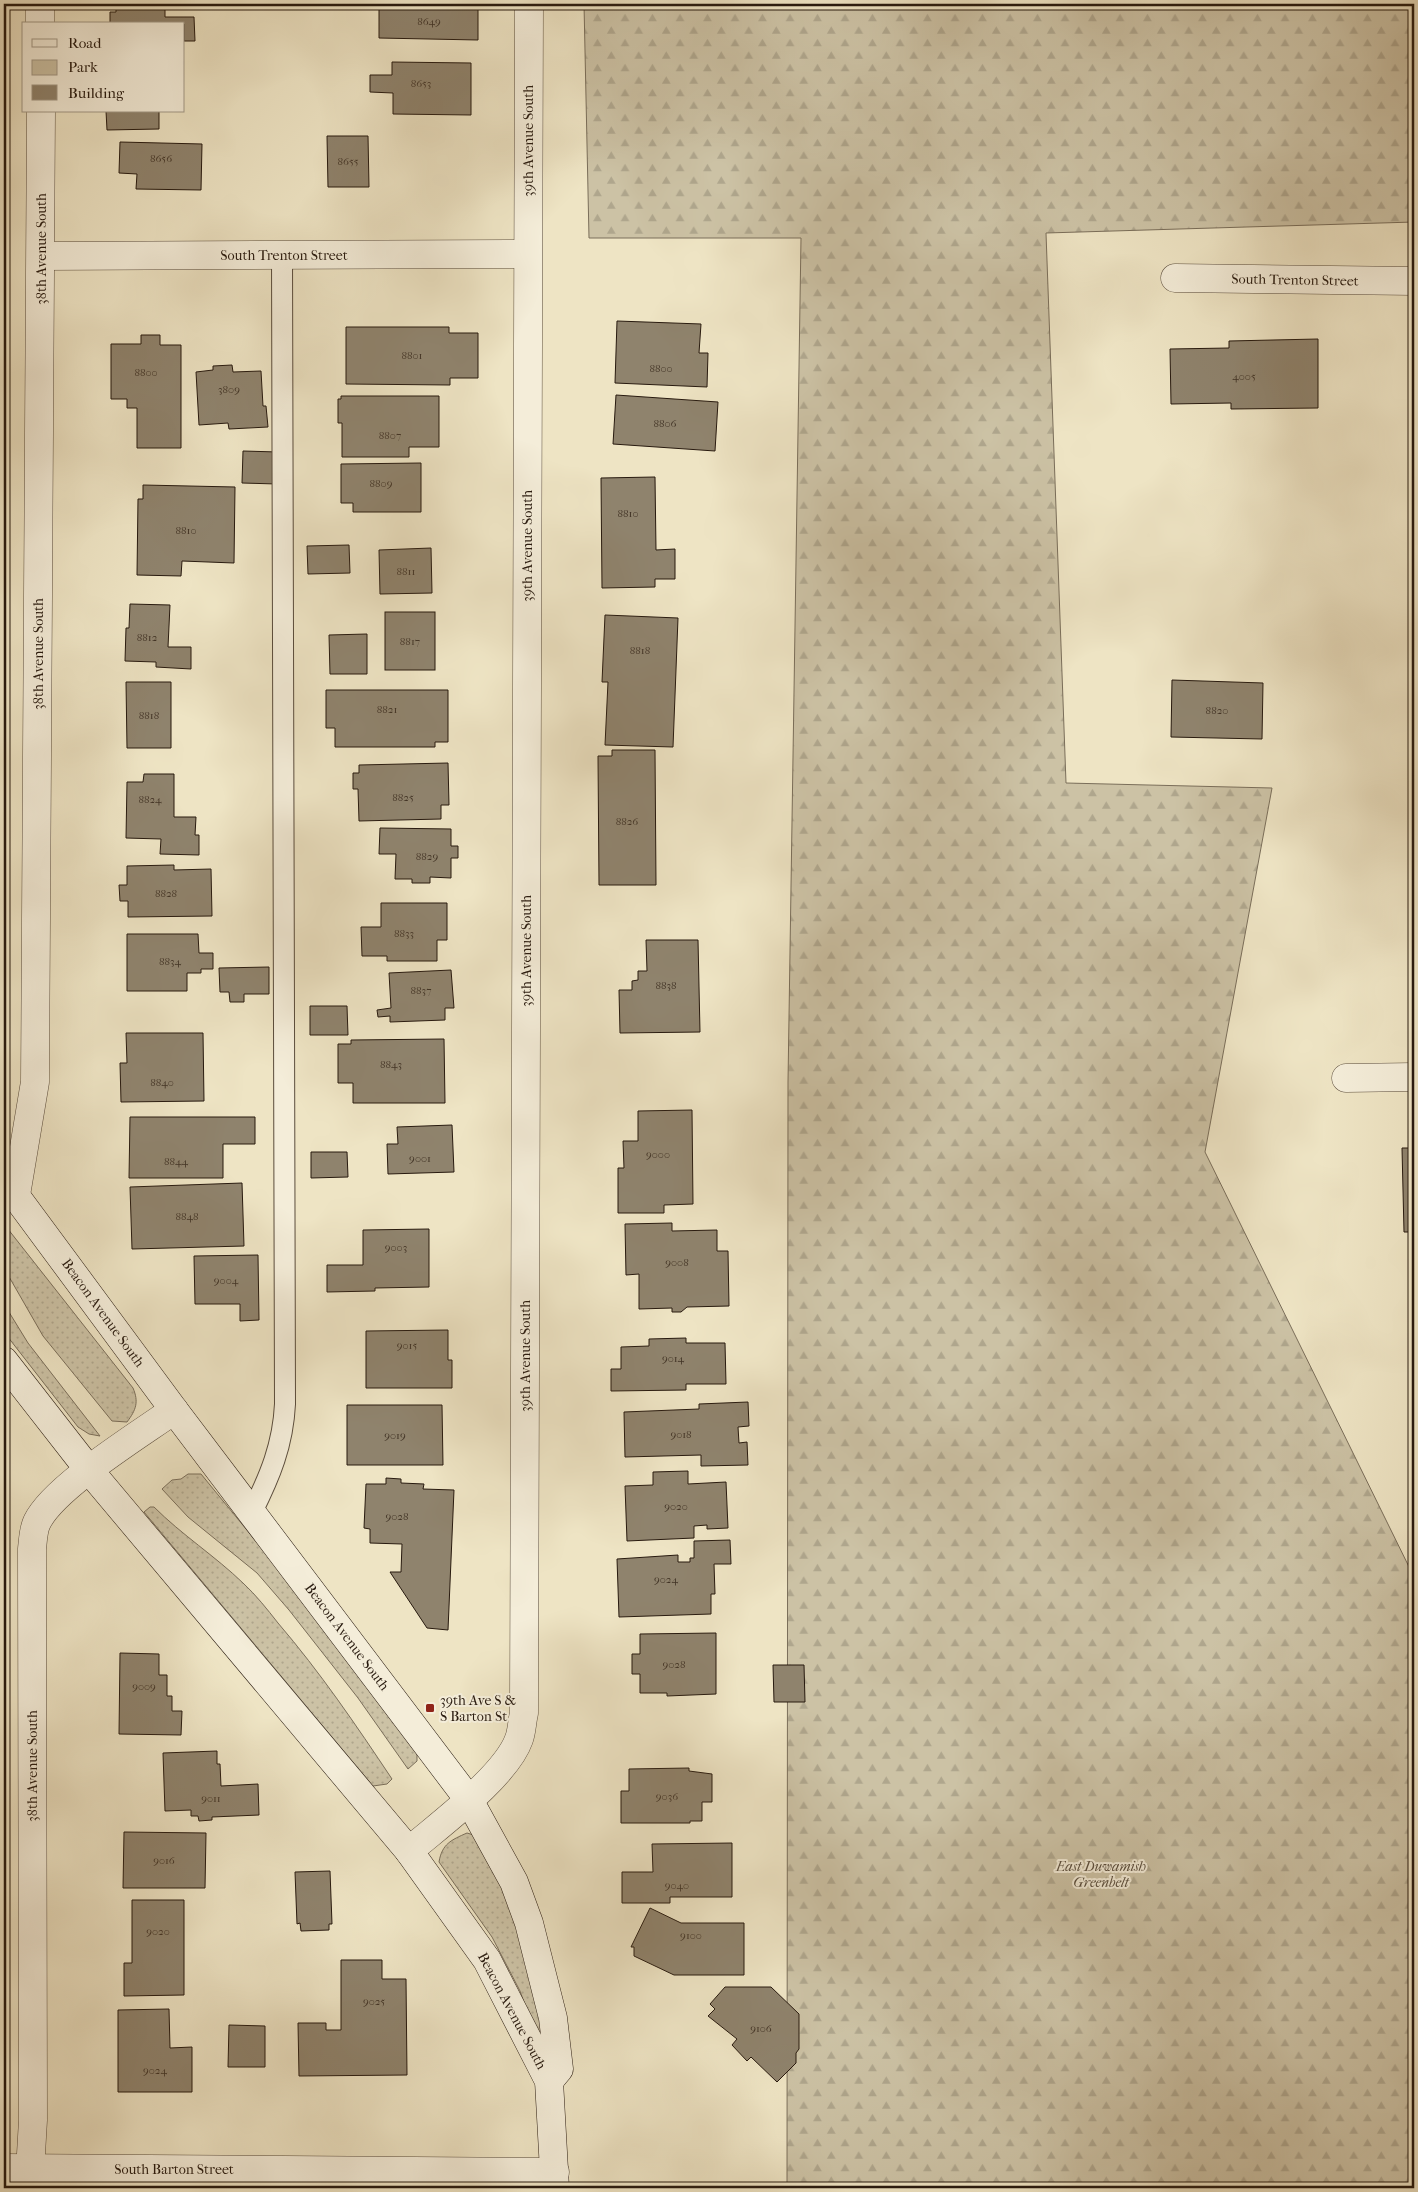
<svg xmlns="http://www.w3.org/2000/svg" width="1418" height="2192" font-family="'IM FELL French Canon',serif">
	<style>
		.green { fill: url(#green-dots); stroke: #7a6e5a }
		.forest { fill: url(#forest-firs); stroke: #7a6e5a }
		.building { fill: #8f836d; stroke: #281a0f }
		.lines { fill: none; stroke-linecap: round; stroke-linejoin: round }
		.service-casing { stroke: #5a4c3c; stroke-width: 22 }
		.minor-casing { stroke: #5a4c3c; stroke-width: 29 }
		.secondary-casing { stroke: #281a0f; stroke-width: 29 }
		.service { stroke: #f4edd9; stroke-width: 20 }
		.minor { stroke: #f4edd9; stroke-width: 28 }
		.secondary { stroke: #f4edd9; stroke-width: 28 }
		.poi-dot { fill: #8f2418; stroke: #f4edd9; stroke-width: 2 }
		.labels { text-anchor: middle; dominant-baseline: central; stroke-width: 4; stroke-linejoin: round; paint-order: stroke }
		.number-label { font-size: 11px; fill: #423426 }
		.street-label { font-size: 14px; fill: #281a0f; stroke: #f4edd9 }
		.poi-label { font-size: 14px; fill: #281a0f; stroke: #f4edd9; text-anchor: start }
		.park-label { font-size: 14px; font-style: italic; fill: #594c3c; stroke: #f4edd9 }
	</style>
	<defs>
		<pattern id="green-dots" width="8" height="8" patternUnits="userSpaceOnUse" patternTransform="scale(1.25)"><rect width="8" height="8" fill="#ccc2a5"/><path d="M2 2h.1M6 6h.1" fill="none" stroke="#afa68d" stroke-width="1.8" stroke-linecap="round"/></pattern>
		<pattern id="forest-firs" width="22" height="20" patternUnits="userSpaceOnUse" patternTransform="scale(1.25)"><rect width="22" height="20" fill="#ccc2a5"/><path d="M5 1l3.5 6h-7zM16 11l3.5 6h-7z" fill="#afa68d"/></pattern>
	</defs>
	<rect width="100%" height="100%" fill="#eee4c4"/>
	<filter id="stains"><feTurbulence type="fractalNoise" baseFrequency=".004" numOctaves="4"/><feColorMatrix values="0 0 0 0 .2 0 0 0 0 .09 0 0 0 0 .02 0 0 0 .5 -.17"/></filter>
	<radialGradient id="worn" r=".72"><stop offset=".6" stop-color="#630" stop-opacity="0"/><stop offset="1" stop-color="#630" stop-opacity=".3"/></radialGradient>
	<g class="green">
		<path d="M4,1224l129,164c6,14 3,22 -6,34l-15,-1 -69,-85 -39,-68z"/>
		<polygon points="4,1304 28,1343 100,1436 89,1434 78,1427 4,1332"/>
		<polygon points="188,1474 201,1474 273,1562 417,1748 417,1761 408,1769 358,1698 289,1610 257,1573 188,1517 162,1489 172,1480 181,1479"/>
		<path d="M150,1507h4c28,28 61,49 89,76 13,12 24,26 35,40 42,49 78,102 114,156l-5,5 -14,2 -229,-274z"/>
		<path d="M467,1833l10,3 39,81 33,119 -12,2 -17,-47 -28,-54 -53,-75c3,-18 12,-22 28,-29z"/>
	</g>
	<polygon class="forest" points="584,4 1414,4 1414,222 1046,233 1066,783 1272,788 1205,1152 1414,1577 1414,2188 787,2188 788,1082 801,238 589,238"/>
	<g class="building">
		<polygon points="116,4 165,4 165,17 194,17 195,41 184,41 184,24 110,24 110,12 116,12"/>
		<polygon points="379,4 478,4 478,40 379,38"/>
		<polygon points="392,62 471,63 471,115 393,114 393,93 370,92 370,75 392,75"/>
		<polygon points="106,111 159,111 159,129 107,130"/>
		<polygon points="327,136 368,136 369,187 328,187"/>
		<polygon points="120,142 202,144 201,190 136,189 137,174 119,173"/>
		<polygon points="617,321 701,324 699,353 708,353 707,387 615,383"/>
		<polygon points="346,327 449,327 449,333 478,333 478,378 450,378 450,385 346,384"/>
		<polygon points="141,335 160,335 160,345 181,345 181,448 137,448 137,408 127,408 127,399 111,399 111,344 141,344"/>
		<polygon points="1318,339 1318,408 1231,409 1231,403 1171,404 1170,349 1229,348 1229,341"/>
		<polygon points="232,365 233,372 261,371 263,406 266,406 268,427 229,429 228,423 199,425 196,372 213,370 213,366"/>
		<polygon points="616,395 718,402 715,451 613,444"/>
		<polygon points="341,396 439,396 439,447 409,447 409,457 342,457 342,423 338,423 338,399 341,399"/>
		<polygon points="243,451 278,452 277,484 242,483"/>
		<polygon points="421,463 421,512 353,512 353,503 341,503 341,464"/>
		<polygon points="655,477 656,550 675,549 675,579 655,579 655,587 602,588 601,478"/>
		<polygon points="143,485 235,487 234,563 182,561 181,576 137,575 138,499 143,499"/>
		<polygon points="349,545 350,573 308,574 307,546"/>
		<polygon points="431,548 432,593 380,594 379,550"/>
		<polygon points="130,604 170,605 168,647 191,647 191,669 156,667 156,662 125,661 126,628 129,628"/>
		<rect x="385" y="612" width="50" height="58"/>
		<polygon points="605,615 678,618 673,747 605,745 608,682 602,682"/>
		<polygon points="367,634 367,674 330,674 329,635"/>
		<polygon points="1172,680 1263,683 1262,739 1171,737"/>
		<polygon points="126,682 171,682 171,748 127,748"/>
		<polygon points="326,690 448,690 448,742 435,742 435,747 335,747 335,728 326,728"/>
		<polygon points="612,750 655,750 656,885 599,885 598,756 612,756"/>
		<polygon points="448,763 449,805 441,805 441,819 359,821 358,789 353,789 353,773 359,773 359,765"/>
		<polygon points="144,774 174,774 174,817 196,817 195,835 199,835 199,855 160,854 161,839 126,838 127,782 143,782"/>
		<polygon points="380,828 451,829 451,846 458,846 458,858 451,858 451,878 430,877 430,883 412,883 412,879 395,879 396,854 379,854"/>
		<polygon points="174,865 174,870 211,869 212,916 128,917 128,901 120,901 119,885 127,885 127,866"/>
		<polygon points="381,903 447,903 447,940 437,940 437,961 387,961 387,956 362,956 361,927 381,927"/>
		<polygon points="127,934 198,934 199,953 213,953 213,969 201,969 201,973 187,973 187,991 127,991"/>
		<polygon points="646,940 698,940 700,1032 620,1033 619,990 632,990 632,981 638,980 638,971 647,971"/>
		<polygon points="269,967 269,994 244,994 244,1002 230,1002 229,992 220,992 219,968"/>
		<polygon points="451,970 454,1008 445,1008 445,1020 390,1022 390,1016 378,1017 377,1010 391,1008 389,973"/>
		<polygon points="310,1006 347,1006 348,1035 310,1035"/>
		<polygon points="126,1033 203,1033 204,1101 121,1102 120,1063 127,1063"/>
		<polygon points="444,1039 445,1103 353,1103 353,1083 338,1083 338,1044 351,1044 351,1040"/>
		<polygon points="692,1110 693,1204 664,1205 664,1213 618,1213 618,1168 624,1168 623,1141 638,1141 638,1111"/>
		<polygon points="130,1117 255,1117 255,1144 223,1144 223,1178 129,1178"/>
		<polygon points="452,1125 454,1172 388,1174 387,1144 398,1144 397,1127"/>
		<polygon points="1402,1148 1414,1148 1414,1232 1404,1232"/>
		<polygon points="311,1152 347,1152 348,1177 311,1178"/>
		<polygon points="242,1183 244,1246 132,1249 130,1187"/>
		<polygon points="672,1223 672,1231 717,1230 717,1251 728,1251 729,1306 687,1307 681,1312 672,1312 672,1308 639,1309 639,1274 626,1275 625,1224"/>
		<polygon points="429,1229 429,1287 375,1288 375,1291 327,1292 327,1265 363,1265 363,1230"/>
		<polygon points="258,1255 259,1320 240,1321 240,1304 195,1304 194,1256"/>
		<polygon points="448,1330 448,1360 452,1360 452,1388 366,1388 366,1331"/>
		<polygon points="686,1338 686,1343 725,1343 726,1384 686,1384 686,1390 611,1391 611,1369 621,1369 621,1347 649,1346 649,1339"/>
		<polygon points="748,1402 749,1426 738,1427 739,1443 747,1442 748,1465 701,1466 701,1455 625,1457 624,1412 699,1409 699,1404"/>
		<polygon points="347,1405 442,1405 443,1465 347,1465"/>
		<polygon points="688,1471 688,1484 726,1482 728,1528 707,1529 707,1525 694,1526 694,1538 627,1541 625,1486 653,1485 653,1472"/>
		<polygon points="386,1478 401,1479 401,1483 424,1484 423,1489 454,1490 448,1630 427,1628 390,1572 401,1572 402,1544 370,1543 370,1529 364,1528 366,1484 386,1484"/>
		<polygon points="730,1540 731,1564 714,1564 715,1594 711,1594 711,1614 619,1617 617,1559 678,1555 678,1562 690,1562 690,1558 694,1558 694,1541"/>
		<polygon points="716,1633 716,1694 667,1696 667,1693 640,1693 640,1674 632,1674 632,1654 640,1654 640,1634"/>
		<polygon points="120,1653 159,1654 159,1675 167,1675 167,1696 172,1696 172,1711 182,1711 181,1735 119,1734"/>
		<polygon points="773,1665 804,1665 805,1702 774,1702"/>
		<polygon points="217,1751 217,1764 220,1764 221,1786 258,1784 259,1815 212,1817 212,1820 199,1821 198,1816 191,1816 191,1810 165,1811 163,1753"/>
		<polygon points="689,1768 689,1771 712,1774 712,1802 702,1802 702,1821 690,1821 690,1823 621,1823 621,1791 629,1791 629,1769"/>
		<polygon points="124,1832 206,1833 205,1888 123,1888"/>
		<polygon points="732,1843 732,1897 670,1897 670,1903 622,1903 622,1872 653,1872 652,1844"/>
		<polygon points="330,1871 332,1924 329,1924 329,1930 301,1931 300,1923 297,1924 295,1872"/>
		<polygon points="132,1900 184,1900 184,1995 124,1996 124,1963 132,1963"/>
		<polygon points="650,1908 681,1923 744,1923 744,1975 674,1975 634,1956 634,1947 631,1947"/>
		<polygon points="341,1960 382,1960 382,1979 406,1979 407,2075 299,2076 298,2023 326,2023 326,2030 341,2030"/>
		<polygon points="725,1987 771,1987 799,2014 799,2049 796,2053 796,2063 777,2082 751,2057 747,2061 732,2045 737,2039 708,2016 715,2009 710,2004"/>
		<polygon points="169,2009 170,2048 192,2047 192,2092 118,2092 118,2010"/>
		<polygon points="229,2025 265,2026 265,2067 228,2067"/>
	</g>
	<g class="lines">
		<defs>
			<g id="service">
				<path d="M252,1512c18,-36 31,-67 33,-108l-3,-1149"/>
				<polyline points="273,2170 273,2188"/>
			</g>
			<g id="minor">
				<polyline points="40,4 40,24"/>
				<polyline points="41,256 527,254"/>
				<polyline points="1175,278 1414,281"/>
				<polyline points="1346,1078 1414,1077"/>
				<polyline points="16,1195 35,1082 41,111"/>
				<path d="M409,1851c30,-26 97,-75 110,-112 3,-8 3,-18 5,-26l5,-1709"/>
				<polyline points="4,2168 555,2172"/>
				<path d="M29,2188l4,-68 -1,-571c1,-8 1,-19 5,-27 17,-35 102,-87 137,-112"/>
			</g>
			<g id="secondary">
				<polyline points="4,1180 174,1410 469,1800 514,1882 529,1923 553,2018 559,2069 549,2081"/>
				<polyline points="4,1361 89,1470 409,1851 487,1960 549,2081 555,2188"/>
			</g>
		</defs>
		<use href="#service" class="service-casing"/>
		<use href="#minor" class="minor-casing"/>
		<use href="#secondary" class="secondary-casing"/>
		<use href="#service" class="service"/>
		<use href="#minor" class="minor"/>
		<use href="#secondary" class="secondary"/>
	</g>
	<rect class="poi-dot" x="425" y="1703" width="10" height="10" rx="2.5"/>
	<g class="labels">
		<g class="number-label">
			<text x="429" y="21">8649</text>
			<text x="421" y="83">8653</text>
			<text x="161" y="158">8656</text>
			<text x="348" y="161">8655</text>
			<text x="412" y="355">8801</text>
			<text x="661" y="368">8800</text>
			<text x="146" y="372">8800</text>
			<text x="1244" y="376">4005</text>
			<text x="229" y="389">3809</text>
			<text x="665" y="423">8806</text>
			<text x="390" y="435">8807</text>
			<text x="381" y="483">8809</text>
			<text x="628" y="513">8810</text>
			<text x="186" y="530">8810</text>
			<text x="406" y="571">8811</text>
			<text x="147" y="637">8812</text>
			<text x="410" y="641">8817</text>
			<text x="640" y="650">8818</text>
			<text x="387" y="709">8821</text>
			<text x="1217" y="710">8820</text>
			<text x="149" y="715">8818</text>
			<text x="403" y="797">8825</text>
			<text x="150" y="799">8824</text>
			<text x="627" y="821">8826</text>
			<text x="427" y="856">8829</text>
			<text x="166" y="893">8828</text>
			<text x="404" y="933">8833</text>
			<text x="170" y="961">8834</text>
			<text x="666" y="985">8838</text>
			<text x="421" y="990">8837</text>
			<text x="391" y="1064">8843</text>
			<text x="162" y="1082">8840</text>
			<text x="658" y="1154">9000</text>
			<text x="420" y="1158">9001</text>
			<text x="176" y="1161">8844</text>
			<text x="187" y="1216">8848</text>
			<text x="396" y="1247">9003</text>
			<text x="677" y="1262">9008</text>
			<text x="226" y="1280">9004</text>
			<text x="407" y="1345">9015</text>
			<text x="673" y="1358">9014</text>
			<text x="681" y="1434">9018</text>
			<text x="395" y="1435">9019</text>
			<text x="676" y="1506">9020</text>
			<text x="397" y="1516">9028</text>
			<text x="666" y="1579">9024</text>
			<text x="674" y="1664">9028</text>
			<text x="144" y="1686">9009</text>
			<text x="667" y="1796">9036</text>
			<text x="211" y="1798">9011</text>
			<text x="164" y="1860">9016</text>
			<text x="677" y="1885">9040</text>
			<text x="158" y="1931">9020</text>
			<text x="691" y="1935">9100</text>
			<text x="374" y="2001">9025</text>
			<text x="761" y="2028">9106</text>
			<text x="155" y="2070">9024</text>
		</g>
		<g class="street-label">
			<text transform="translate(528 141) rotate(-90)">39th Avenue South</text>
			<text transform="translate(41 249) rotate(-90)">38th Avenue South</text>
			<text x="284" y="255">South Trenton Street</text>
			<text transform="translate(1295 280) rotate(1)">South Trenton Street</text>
			<text transform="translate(527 546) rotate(-90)">39th Avenue South</text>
			<text transform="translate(38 654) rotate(-90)">38th Avenue South</text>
			<text transform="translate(526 951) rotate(-90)">39th Avenue South</text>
			<text transform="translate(103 1313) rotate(54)">Beacon Avenue South</text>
			<text transform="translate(525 1356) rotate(-90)">39th Avenue South</text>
			<text transform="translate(347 1637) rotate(53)">Beacon Avenue South</text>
			<text transform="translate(32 1766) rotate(-90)">38th Avenue South</text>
			<text transform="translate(512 2011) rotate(62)">Beacon Avenue South</text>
			<text x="174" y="2169">South Barton Street</text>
		</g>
		<g class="poi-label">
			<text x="440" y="1700">39th Ave S &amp;<tspan x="440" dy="16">S Barton St</tspan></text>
		</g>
		<g class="park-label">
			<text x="1101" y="1866">East Duwamish<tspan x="1101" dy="16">Greenbelt</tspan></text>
		</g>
	</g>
	<rect width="1418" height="2192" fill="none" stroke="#eee4c4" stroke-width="20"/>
	<rect x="5" y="5" width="1408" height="2182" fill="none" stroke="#281a0f" stroke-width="2.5"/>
	<rect x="10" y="10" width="1398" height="2172" fill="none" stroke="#281a0f"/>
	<rect x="22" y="22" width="162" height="90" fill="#f4edd9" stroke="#a29988"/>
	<rect x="32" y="39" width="25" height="8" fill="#f4edd9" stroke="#a29988"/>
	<text x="68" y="48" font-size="15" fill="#281a0f">Road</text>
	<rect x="32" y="60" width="25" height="15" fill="#ccc2a5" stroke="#a29988"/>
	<text x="68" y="72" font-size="15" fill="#281a0f">Park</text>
	<rect x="32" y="85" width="25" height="15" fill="#8f836d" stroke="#a29988"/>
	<text x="68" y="98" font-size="15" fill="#281a0f">Building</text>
	<rect width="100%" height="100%" filter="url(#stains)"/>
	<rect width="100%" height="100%" fill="url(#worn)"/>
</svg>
